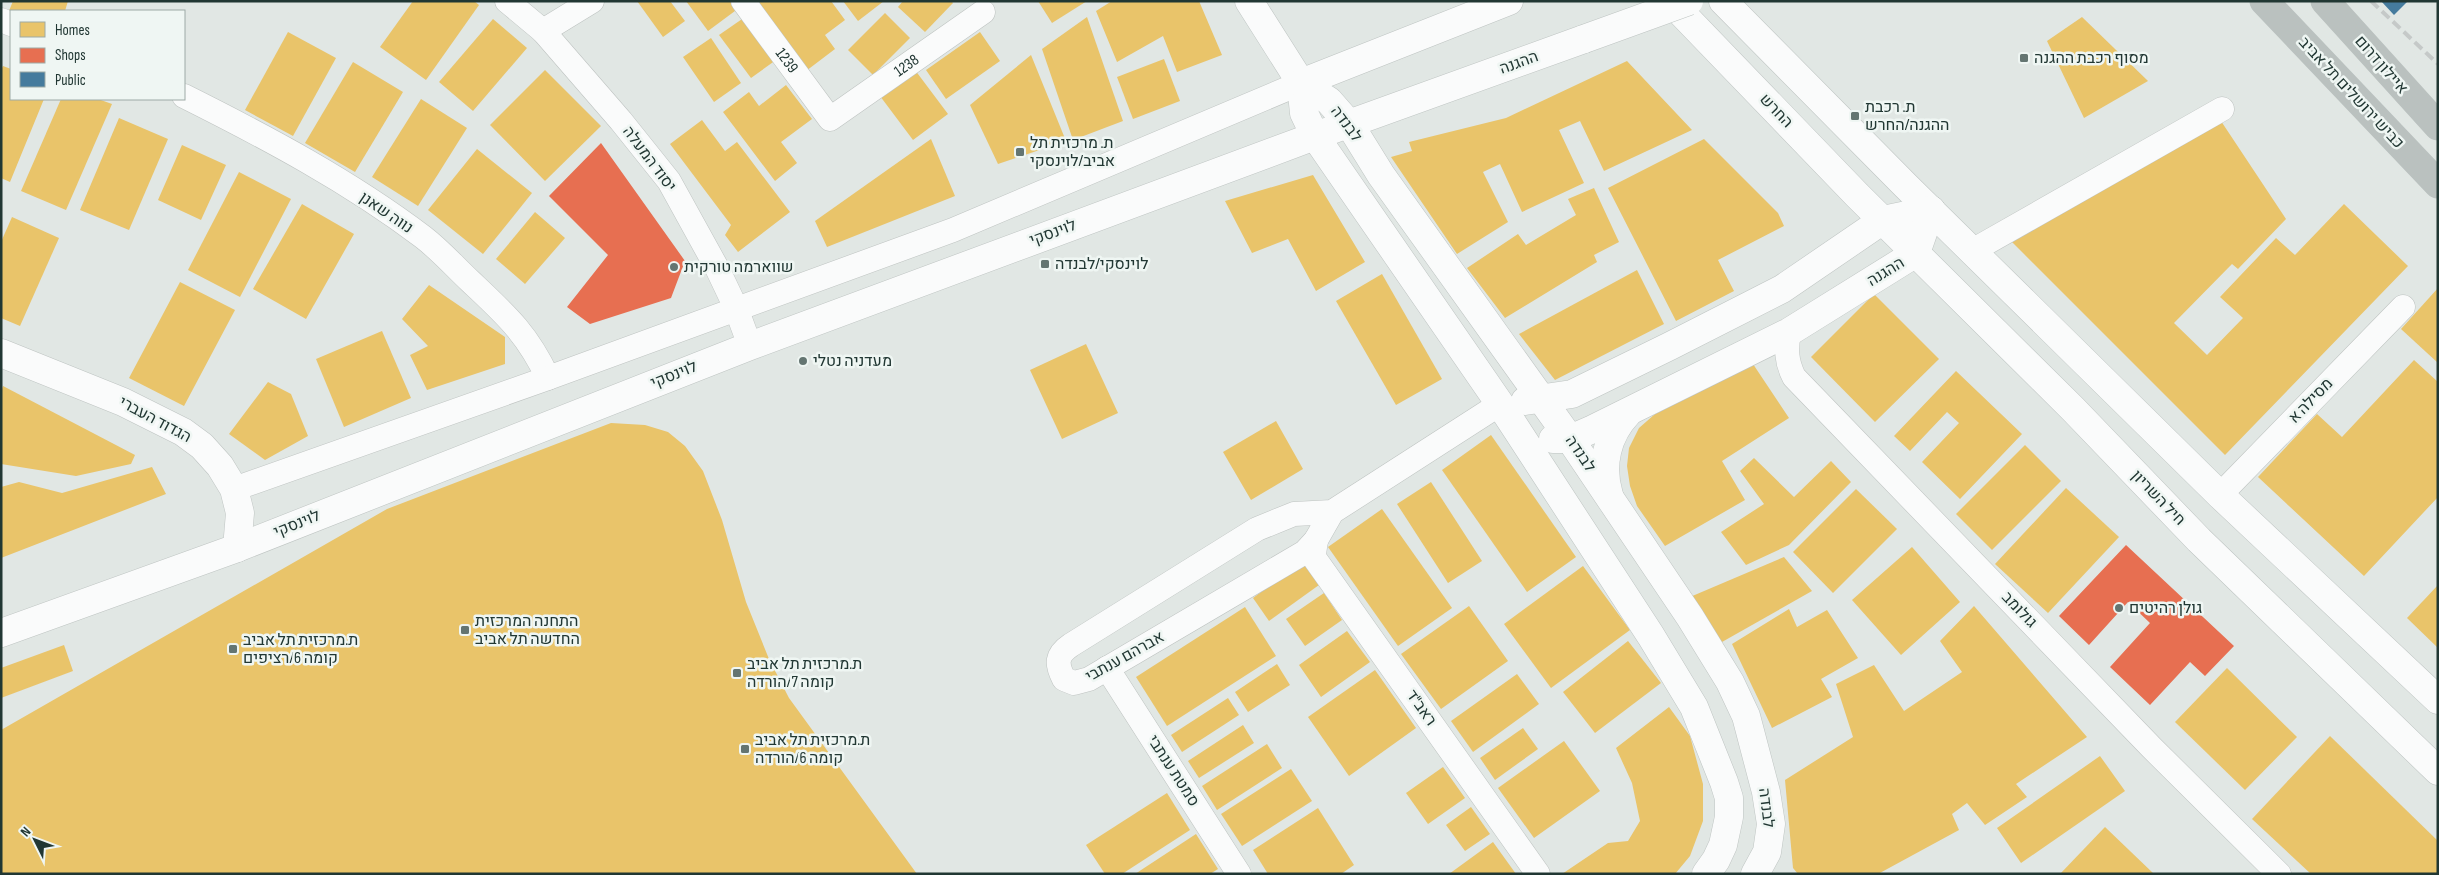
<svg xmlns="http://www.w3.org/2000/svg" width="2439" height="875" font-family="'Sofia Sans Condensed',Heebo,sans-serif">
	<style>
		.homes { fill: #e9c46a }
		.shops { fill: #e76f51 }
		.public { fill: #457b9d }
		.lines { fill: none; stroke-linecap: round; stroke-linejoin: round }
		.street-casing { stroke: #bec3c1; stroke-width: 25 }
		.secondary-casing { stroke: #bec4c2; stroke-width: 29 }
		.highway-casing { stroke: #bcc3c1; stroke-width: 29 }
		.street { stroke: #fafbfb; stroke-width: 24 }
		.secondary { stroke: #fafbfb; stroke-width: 28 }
		.highway { stroke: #bac1bf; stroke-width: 28 }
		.rail { stroke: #c5c9c8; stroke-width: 4; stroke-dasharray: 10 5; stroke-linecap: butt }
		.secondary-bridge-casing { stroke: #bec4c2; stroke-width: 29; stroke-linecap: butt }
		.secondary-bridge { stroke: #fafbfb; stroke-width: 28 }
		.poi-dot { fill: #647571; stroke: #eff6f3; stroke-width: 2 }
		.labels { text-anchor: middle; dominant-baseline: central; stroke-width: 5; stroke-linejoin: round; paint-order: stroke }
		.poi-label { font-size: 16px; fill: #213733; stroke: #eff6f3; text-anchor: start }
		.street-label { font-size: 16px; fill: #213733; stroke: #eff6f3 }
	</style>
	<rect width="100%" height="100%" fill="#e1e7e4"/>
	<g class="homes">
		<polygon points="13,1 68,1 65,11 11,12 9,11"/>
		<polygon points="413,1 474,1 479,5 426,80 380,47"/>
		<polygon points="637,1 670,1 685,21 663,37"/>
		<polygon points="686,1 734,1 739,8 708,31"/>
		<polygon points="762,1 831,1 845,20 825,35 835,49 806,71 756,5"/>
		<polygon points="843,1 884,1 858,21"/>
		<polygon points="903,1 951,1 953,3 925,32 898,7"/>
		<polygon points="1038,1 1087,1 1052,23"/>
		<polygon points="1112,1 1199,1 1222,55 1177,72 1163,36 1117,62 1096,11"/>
		<polygon points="885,13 910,38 873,75 848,50"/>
		<polygon points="745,17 776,60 751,78 719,35"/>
		<polygon points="1087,17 1123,121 1073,140 1042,49"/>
		<polygon points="2082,17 2148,81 2084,118 2047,41"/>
		<polygon points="493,19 527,48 473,111 439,82"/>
		<polygon points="288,32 336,58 293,136 245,110"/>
		<polygon points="980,32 1000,61 946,99 926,70"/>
		<polygon points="711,38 741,83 714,102 683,57"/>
		<polygon points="1031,55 1066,141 998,164 970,105"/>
		<polygon points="1164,59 1180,101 1133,119 1117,77"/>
		<polygon points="1627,61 1692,130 1604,171 1580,121 1559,130 1584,183 1522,212 1500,164 1483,172 1508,222 1457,254 1391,157 1412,151 1409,142 1506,118"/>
		<polygon points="353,62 403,92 355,172 305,143"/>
		<polygon points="3,66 11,69 11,99 44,99 10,182 1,178 1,70"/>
		<polygon points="545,70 601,126 545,181 490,125"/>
		<polygon points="915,70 948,114 913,140 880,96"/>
		<polygon points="786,85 812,119 781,142 797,163 775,181 723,112 749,92 759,106"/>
		<polygon points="61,99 98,99 112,104 66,210 21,191"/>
		<polygon points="421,99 467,128 418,206 372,177"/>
		<polygon points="2217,115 2286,219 2238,269 2232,264 2174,323 2207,355 2243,318 2220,297 2276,238 2295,255 2344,204 2408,266 2225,455 2005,235"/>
		<polygon points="119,118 168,139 129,230 80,210"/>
		<polygon points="702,120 725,151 737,142 790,212 738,252 725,235 731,225 670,144"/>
		<polygon points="931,139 955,196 827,247 815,221"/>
		<polygon points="1704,139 1778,213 1784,226 1718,260 1734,291 1676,321 1608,188"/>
		<polygon points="182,145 226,165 201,220 158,200"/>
		<polygon points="477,149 532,193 483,254 428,210"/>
		<polygon points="239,172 291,199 240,297 188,270"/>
		<polygon points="1313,175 1365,262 1316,291 1288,239 1252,253 1225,201"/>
		<polygon points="1594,188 1619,242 1594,255 1597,262 1505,318 1467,268 1518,234 1526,245 1576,215 1568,199"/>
		<polygon points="302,204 354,234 306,319 253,289"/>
		<polygon points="535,212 565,238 525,284 496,259"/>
		<polygon points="12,217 59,238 20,326 1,318 1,242"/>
		<polygon points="1637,270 1664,324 1555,380 1519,334"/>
		<polygon points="1382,274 1442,379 1396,405 1336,301"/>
		<polygon points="180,282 235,310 184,406 129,378"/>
		<polygon points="429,285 505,337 505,364 427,390 410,355 428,346 402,319"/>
		<polygon points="2438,288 2438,363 2401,329"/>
		<polygon points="1874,294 1939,359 1875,422 1811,357"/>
		<polygon points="382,331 411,398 344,427 316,359"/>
		<polygon points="1086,344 1118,413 1062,439 1030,370"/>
		<polygon points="2414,360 2438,382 2438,497 2364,576 2258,477 2317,414 2342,437"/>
		<polygon points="1753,364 1789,418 1722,461 1745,500 1665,546 1637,506 1630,486 1627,466 1629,448 1639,428 1655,414"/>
		<polygon points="1956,371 2022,434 1960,499 1922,462 1959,423 1947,412 1910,451 1894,436"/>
		<polygon points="268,382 291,394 308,436 265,460 229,434"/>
		<polygon points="3,386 135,455 131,464 76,476 1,464 1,392"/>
		<polygon points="1276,421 1303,469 1251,500 1223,452"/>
		<polygon points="611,423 645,425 668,432 685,446 703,471 722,520 746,602 769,659 789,698 917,874 1,874 1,730 387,509"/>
		<polygon points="1491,435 1576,557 1527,592 1442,470"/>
		<polygon points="2025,445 2061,481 1992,550 1956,514"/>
		<polygon points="1754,458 1794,497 1831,461 1851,482 1789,545 1746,565 1721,532 1764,504 1740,471"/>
		<polygon points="152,467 166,494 1,558 1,487 19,482 62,493"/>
		<polygon points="1431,482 1482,561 1448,583 1397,504"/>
		<polygon points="2066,488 2119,537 2048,613 1995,564"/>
		<polygon points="1856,489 1897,529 1833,593 1793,552"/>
		<polygon points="1382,509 1452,608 1398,646 1328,547"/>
		<polygon points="1912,547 1960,602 1901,655 1852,600"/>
		<polygon points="1784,557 1812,591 1722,642 1690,597"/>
		<polygon points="1302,562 1319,585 1269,621 1253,598"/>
		<polygon points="1583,566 1630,630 1551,688 1504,624"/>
		<polygon points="2438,585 2438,648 2407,618"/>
		<polygon points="1324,593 1342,620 1305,646 1286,619"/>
		<polygon points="1469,606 1508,661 1441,709 1401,654"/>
		<polygon points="1974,606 2087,737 2016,784 2027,797 1985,825 1967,803 1952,814 1959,830 1878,874 1798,874 1793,868 1785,780 1853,737 1836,684 1874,665 1904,711 1962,672 1940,641"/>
		<polygon points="1245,607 1276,656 1167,726 1136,677"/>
		<polygon points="1789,609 1797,627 1827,610 1858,658 1821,679 1832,697 1772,728 1732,644"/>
		<polygon points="1347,631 1370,662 1321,697 1299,665"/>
		<polygon points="1628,641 1661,683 1595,733 1563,692"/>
		<polygon points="64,645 73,671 1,698 1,668"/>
		<polygon points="1277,664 1290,685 1248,712 1235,692"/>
		<polygon points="2227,668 2297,737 2245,790 2175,722"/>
		<polygon points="1375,670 1416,728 1349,776 1308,717"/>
		<polygon points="1517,674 1539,704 1473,752 1451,721"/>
		<polygon points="1228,698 1239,715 1182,752 1171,735"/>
		<polygon points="1669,707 1690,736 1703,784 1703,821 1690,856 1675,874 1562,874 1608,843 1628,841 1640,821 1632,783 1616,748"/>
		<polygon points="1243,725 1254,743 1199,778 1188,761"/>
		<polygon points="1523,728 1538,749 1495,780 1480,758"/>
		<polygon points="2330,736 2438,841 2438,874 2311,874 2252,819"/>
		<polygon points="1564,741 1600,791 1534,838 1498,788"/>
		<polygon points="1267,744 1282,768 1217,810 1202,786"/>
		<polygon points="2100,756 2125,791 2021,863 1997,828"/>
		<polygon points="1443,767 1465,798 1428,824 1406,793"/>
		<polygon points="1291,769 1312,801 1242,846 1221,814"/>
		<polygon points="1167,793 1190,830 1122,874 1105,874 1086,845"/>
		<polygon points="1471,807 1490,834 1465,851 1446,825"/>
		<polygon points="1318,808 1354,865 1341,874 1268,874 1253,850"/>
		<polygon points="2105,827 2154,874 2060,874"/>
		<polygon points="1196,834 1218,869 1210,874 1135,874"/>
		<polygon points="1493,842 1516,874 1449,874"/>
	</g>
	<g class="shops">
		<polygon points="601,143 685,261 671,298 590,324 567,307 608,255 549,196"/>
		<polygon points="2126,545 2234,646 2205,676 2190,662 2150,705 2110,667 2150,623 2128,602 2089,645 2059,616"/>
	</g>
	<polygon class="public" points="2381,1 2408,1 2394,15"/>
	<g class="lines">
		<defs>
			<g id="street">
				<polyline points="507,1 543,31 621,121 669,181 717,268 736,308 750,346"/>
				<path id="s1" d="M743,1l87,118 153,-107"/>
				<polyline points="1,20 11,24"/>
				<polyline points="543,31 592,1"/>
				<path d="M184,96c82,41 165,85 239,141 17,13 32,30 47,44 35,33 57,52 78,97"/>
				<polyline points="1972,251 2222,109"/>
				<path d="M1789,332c-3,17 -3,29 5,45l358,371 127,126"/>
				<polyline points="234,489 548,378 953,230 1301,83"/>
				<polyline points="2220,495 2403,307"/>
				<path d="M1332,512l-38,2 -37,15 -186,116c-15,10 -15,19 -7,34l10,4 15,-4 216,-127 11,-12 16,-28 168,-108"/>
				<polyline points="1316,540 1314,554 1315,559 1538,874"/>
				<polyline points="1107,668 1239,874"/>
			</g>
			<g id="secondary">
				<polyline points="1249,1 1301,83 1329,101 1350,125 1381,175 1570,439 1690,617 1730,682 1746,716 1766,792 1771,824 1767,852 1755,874"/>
				<polyline points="1670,1 1857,195 2073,409 2199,540 2438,771"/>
				<polyline points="1723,1 1906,186 2220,495 2438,700"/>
				<polyline points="1301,83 1304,113 1315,136 1500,404 1651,636 1694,707 1724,782 1729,798 1729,817 1723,845 1716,860 1706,874"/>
				<polyline points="1301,83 1509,1"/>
				<polyline points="1,353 123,402 183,432 202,446 220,466 234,489 240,513 237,548"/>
				<polyline points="1525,401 1572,394 1670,346 1782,289 1883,220 1931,210"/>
				<polyline points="1553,439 1570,439 1593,429 1789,332 1916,253 1931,210"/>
				<path d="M1609,495c-9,-30 -2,-60 19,-82"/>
				<polyline points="1,633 237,548 750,346 1315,136 1584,39"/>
			</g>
			<g id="highway">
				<polyline points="2264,1 2438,184"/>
				<polyline points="2325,1 2438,126"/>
			</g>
		</defs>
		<use href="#street" class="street-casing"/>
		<use href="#secondary" class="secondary-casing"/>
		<use href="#highway" class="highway-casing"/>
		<use href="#street" class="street"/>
		<use href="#secondary" class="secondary"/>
		<use href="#highway" class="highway"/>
		<polyline class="rail" points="2371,1 2438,64"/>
		<defs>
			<polyline id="secondary-bridge" points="1584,39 1689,1"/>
		</defs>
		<use href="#secondary-bridge" class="secondary-bridge-casing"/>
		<use href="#secondary-bridge" class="secondary-bridge"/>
	</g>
	<g class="poi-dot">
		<rect x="2019" y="53" width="10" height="10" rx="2.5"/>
		<rect x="1850" y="111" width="10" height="10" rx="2.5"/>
		<rect x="1015" y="147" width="10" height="10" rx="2.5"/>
		<rect x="1040" y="259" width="10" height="10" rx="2.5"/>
		<circle cx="674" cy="267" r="5"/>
		<circle cx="803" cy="361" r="5"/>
		<circle cx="2119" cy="608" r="5"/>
		<rect x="460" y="625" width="10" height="10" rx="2.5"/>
		<rect x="228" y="644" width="10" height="10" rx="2.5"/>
		<rect x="732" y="668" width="10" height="10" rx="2.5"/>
		<rect x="740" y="744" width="10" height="10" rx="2.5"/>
	</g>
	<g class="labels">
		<g class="poi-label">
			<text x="2034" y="58">מסוף רכבת ההגנה</text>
			<text x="1865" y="107">ת. רכבת<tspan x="1865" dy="18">ההגנה/החרש</tspan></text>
			<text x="1030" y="143">ת. מרכזית תל<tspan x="1030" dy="18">אביב/לוינסקי</tspan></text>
			<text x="1055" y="264">לוינסקי/לבנדה</text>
			<text x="684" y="267">שווארמה טורקית</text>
			<text x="813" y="361">מעדניה נטלי</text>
			<text x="2129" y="608">גולן רהיטים</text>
			<text x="475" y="621">התחנה המרכזית<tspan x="475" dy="18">החדשה תל אביב</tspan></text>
			<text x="243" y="640">ת.מרכזית תל אביב<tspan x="243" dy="18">קומה 6/רציפים</tspan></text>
			<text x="747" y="664">ת.מרכזית תל אביב<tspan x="747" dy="18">קומה 7/הורדה</tspan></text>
			<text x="755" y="740">ת.מרכזית תל אביב<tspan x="755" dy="18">קומה 6/הורדה</tspan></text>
		</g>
		<g class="street-label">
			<text stroke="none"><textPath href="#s1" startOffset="74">1239</textPath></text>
			<text transform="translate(1519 63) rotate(-20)">ההגנה</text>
			<text stroke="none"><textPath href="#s1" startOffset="240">1238</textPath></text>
			<text transform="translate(2381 65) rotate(49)">איילון דרום</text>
			<text transform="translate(2351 93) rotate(47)">כביש ירושלים תל אביב</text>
			<text transform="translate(1776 111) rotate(46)">החרש</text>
			<text transform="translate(1346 124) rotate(53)">לבנדה</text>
			<text transform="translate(649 159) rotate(53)">יסוד המעלה</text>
			<text transform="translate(386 213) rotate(34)">נווה שאנן</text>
			<text transform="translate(1053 233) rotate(-20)">לוינסקי</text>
			<text transform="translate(1886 272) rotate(-32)">ההגנה</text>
			<text transform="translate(674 375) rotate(-22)">לוינסקי</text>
			<text transform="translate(2311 401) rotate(-46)">מסילה א</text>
			<text transform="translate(155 420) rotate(28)">הגדוד העברי</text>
			<text transform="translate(1580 454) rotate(56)">לבנדה</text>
			<text transform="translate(2158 498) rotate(46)">חיל השריון</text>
			<text transform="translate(297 524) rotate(-22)">לוינסקי</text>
			<text transform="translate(2019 610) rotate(46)">גולומב</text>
			<text transform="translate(1125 657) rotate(-29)">אברהם ענתבי</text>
			<text transform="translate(1421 708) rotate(55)">ראב"ד</text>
			<text transform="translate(1173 771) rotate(57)">סמטת ענתבי</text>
			<text transform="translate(1766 808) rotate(83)">לבנדה</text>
		</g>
	</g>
	<rect width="2439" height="875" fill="none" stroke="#213733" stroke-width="5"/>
	<rect x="10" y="10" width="175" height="90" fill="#eff6f3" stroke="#9daaa6"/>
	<rect x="20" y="22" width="25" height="15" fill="#e9c46a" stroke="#9daaa6"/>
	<text x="55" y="35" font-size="15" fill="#213733">Homes</text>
	<rect x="20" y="48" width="25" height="15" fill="#e76f51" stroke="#9daaa6"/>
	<text x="55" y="60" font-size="15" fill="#213733">Shops</text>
	<rect x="20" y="72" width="25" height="15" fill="#457b9d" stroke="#9daaa6"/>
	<text x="55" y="85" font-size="15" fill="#213733">Public</text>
	<g transform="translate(35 840) rotate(312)" stroke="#eff6f3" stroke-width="4" paint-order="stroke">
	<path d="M0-4L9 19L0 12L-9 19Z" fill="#213733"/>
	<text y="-8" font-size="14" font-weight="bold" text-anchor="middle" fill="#213733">N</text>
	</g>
</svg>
